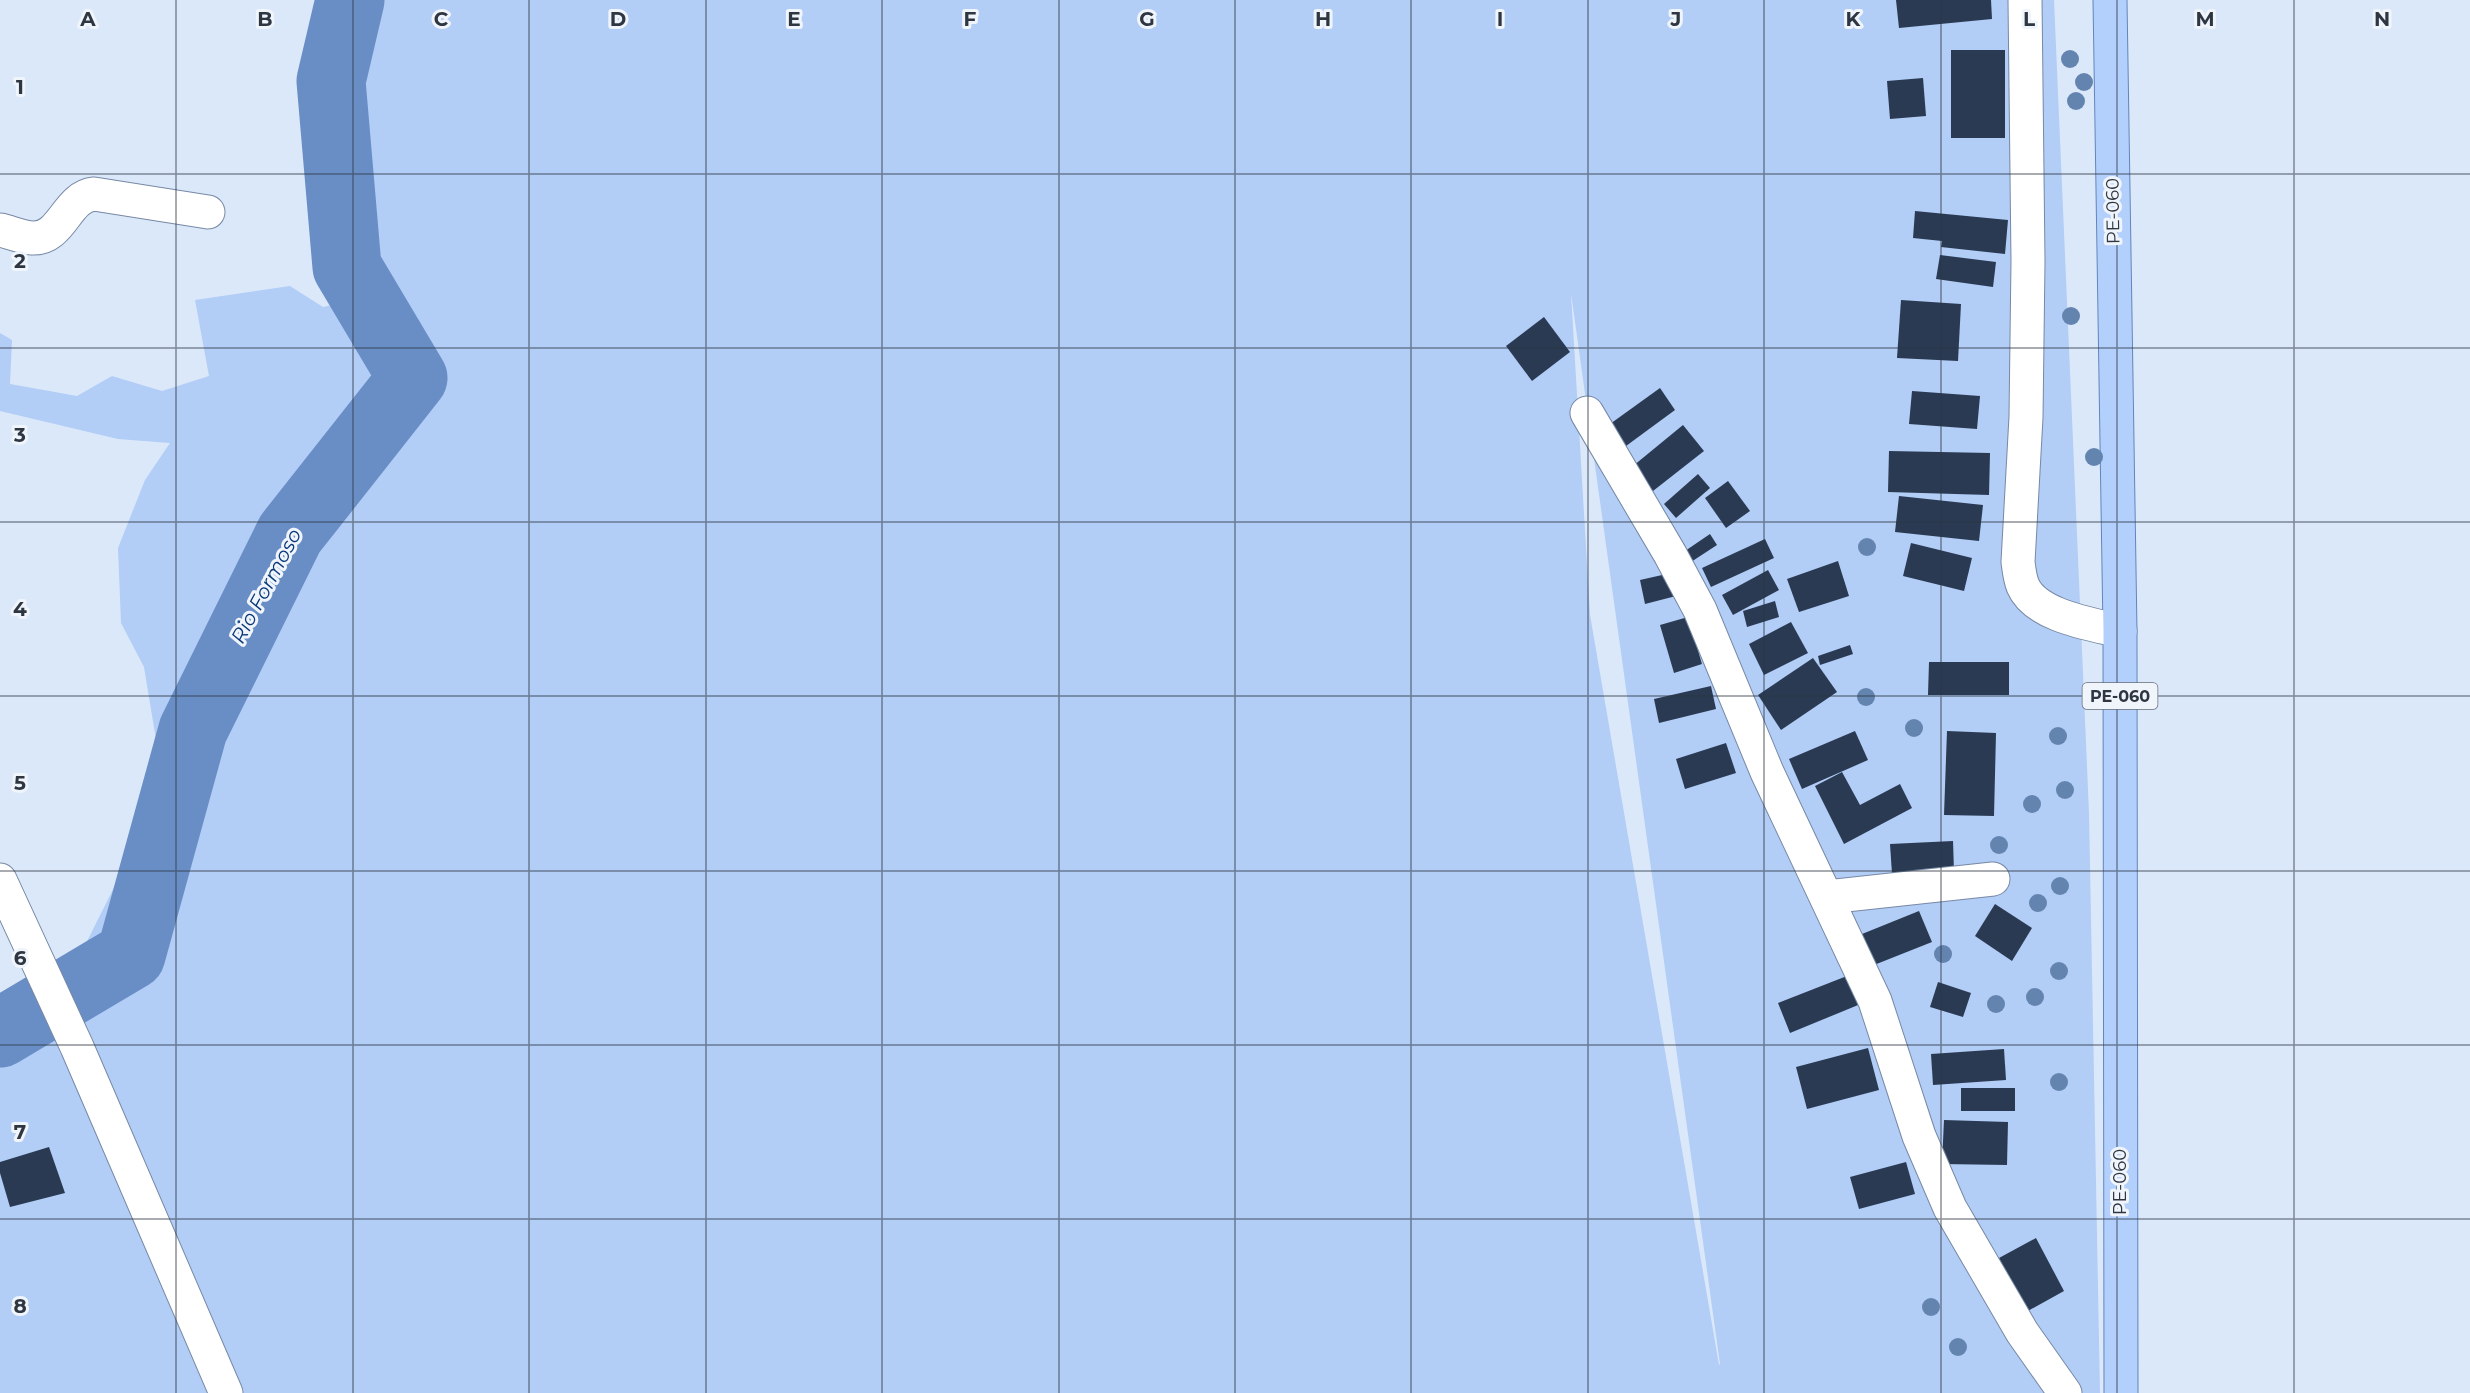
<svg xmlns="http://www.w3.org/2000/svg" width="2470" height="1393" font-family="Montserrat,sans-serif">
	<style>
		.green { fill: #b2cdf6; fill-rule: evenodd }
		.lines { fill: none; stroke-linecap: round; stroke-linejoin: round }
		.river { stroke: #698dc5; stroke-width: 69 }
		.building { fill: #2a3a53 }
		.minor-casing { stroke: #7789a5; stroke-width: 35 }
		.major-casing { stroke: #6385ba; stroke-width: 35 }
		.minor { stroke: #fff; stroke-width: 33 }
		.major { stroke: #b3d0fd; stroke-width: 33 }
		.tree { fill: #6484b0 }
		.grid { fill: none; stroke: #2e3642; stroke-width: 1.5; stroke-opacity: 0.55 }
		.labels { text-anchor: middle; dominant-baseline: central; stroke-width: 6; stroke-linejoin: round; paint-order: stroke }
		.shield { fill: #f0f4fb; stroke: #686f7a; stroke-width: 1.5 }
		.shield-label { font-size: 16px; font-weight: bold; fill: #2e3642 }
		.street-label { font-size: 18px; fill: #2e3642; stroke: #f0f4fb }
		.water-label { font-size: 20px; font-style: italic; fill: #08387a; stroke: #f0f4fb }
		.grid-label { font-size: 20px; text-anchor: middle; font-weight: bold; fill: #2e3642; stroke: #f0f4fb; stroke-width: 6; stroke-linejoin: round; paint-order: stroke }
	</style>
	<rect width="100%" height="100%" fill="#dbe8fa"/>
	<path class="green" d="M350,0h1704l35,813 11,580h-2100v-357l56,-33 108,-215 -20,-121 -23,-44 -3,-75 27,-68 25,-37 -52,-4 -118,-28v-78l12,7 -2,44 67,12 35,-20 50,15 47,-15 -14,-76 95,-14 33,21 42,-9 -18,-31 -16,-186zM1571,293l149,1071 -1,1 -129,-750z"/>
	<g class="lines">
		<polyline class="river" points="0,1033 131,955 193,730 290,534 413,378 347,267 331,81 350,0"/>
	</g>
	<g class="building">
		<polygon points="1896,0 1991,0 1992,19 1899,28"/>
		<rect x="1951" y="50" width="54" height="88"/>
		<polygon points="1923,78 1926,116 1890,119 1887,81"/>
		<polygon points="1915,211 2008,220 2005,254 1941,247 1942,241 1913,238"/>
		<polygon points="1940,255 1996,262 1993,287 1936,279"/>
		<polygon points="1901,300 1961,304 1958,361 1897,358"/>
		<polygon points="1544,317 1570,352 1532,381 1506,346"/>
		<polygon points="1660,388 1675,410 1626,446 1610,424"/>
		<polygon points="1912,391 1980,396 1977,429 1909,424"/>
		<polygon points="1683,425 1704,451 1653,491 1633,466"/>
		<polygon points="1889,451 1990,453 1989,495 1888,492"/>
		<polygon points="1698,474 1710,488 1676,518 1664,504"/>
		<polygon points="1728,481 1750,511 1726,528 1705,498"/>
		<polygon points="1899,496 1983,505 1979,541 1895,532"/>
		<polygon points="1710,534 1717,545 1691,562 1685,551"/>
		<polygon points="1765,539 1774,558 1711,587 1702,568"/>
		<polygon points="1911,543 1972,558 1964,591 1903,576"/>
		<polygon points="1838,561 1849,596 1799,612 1787,579"/>
		<polygon points="1768,570 1779,590 1733,615 1722,595"/>
		<polygon points="1671,573 1676,596 1645,604 1640,580"/>
		<polygon points="1775,601 1779,617 1747,627 1743,611"/>
		<polygon points="1688,617 1702,664 1674,673 1660,625"/>
		<polygon points="1791,622 1808,653 1764,675 1749,644"/>
		<polygon points="1850,645 1853,654 1820,665 1818,656"/>
		<polygon points="1813,658 1837,692 1781,730 1758,695"/>
		<polygon points="1929,662 2009,662 2009,695 1928,695"/>
		<polygon points="1711,686 1716,709 1659,723 1654,699"/>
		<polygon points="1855,731 1868,760 1802,789 1789,759"/>
		<polygon points="1947,731 1996,733 1994,816 1944,815"/>
		<polygon points="1726,743 1736,773 1685,789 1676,759"/>
		<polygon points="1842,772 1860,805 1900,784 1912,808 1844,844 1815,786"/>
		<polygon points="1953,841 1954,872 1892,874 1890,844"/>
		<polygon points="1995,904 2032,928 2012,961 1975,936"/>
		<polygon points="1919,911 1932,942 1874,965 1862,934"/>
		<polygon points="1852,974 1863,1003 1790,1033 1778,1003"/>
		<polygon points="1938,982 1971,993 1963,1017 1930,1007"/>
		<polygon points="1868,1048 1879,1090 1807,1109 1796,1067"/>
		<polygon points="2004,1049 2006,1080 1933,1085 1931,1054"/>
		<rect x="1961" y="1088" width="54" height="23"/>
		<polygon points="1944,1120 2008,1122 2007,1165 1942,1164"/>
		<polygon points="49,1147 65,1193 10,1207 0,1173 0,1162"/>
		<polygon points="1906,1162 1915,1194 1859,1209 1850,1177"/>
		<polygon points="2036,1238 2064,1291 2026,1312 1999,1258"/>
	</g>
	<g class="lines">
		<defs>
			<g id="minor">
				<path d="M2025,0l3,261 -2,156 -8,145c1,8 2,17 5,24 13,30 68,38 97,45"/>
				<path d="M0,230c10,2 21,7 32,8 30,2 34,-41 62,-44l114,18"/>
				<polyline points="1587,413 1670,554 1700,610 1767,772 1875,1001 1919,1136 1950,1208 2022,1332 2065,1393"/>
				<polyline points="0,880 77,1047 226,1393"/>
				<polyline points="1827,897 1993,879"/>
			</g>
			<polyline id="major" points="2110,0 2120,631 2121,1393"/>
		</defs>
		<use href="#minor" class="minor-casing"/>
		<use href="#major" class="major-casing"/>
		<use href="#minor" class="minor"/>
		<use href="#major" class="major"/>
	</g>
	<g class="tree">
		<circle cx="2070" cy="59" r="9"/>
		<circle cx="2084" cy="82" r="9"/>
		<circle cx="2076" cy="101" r="9"/>
		<circle cx="2071" cy="316" r="9"/>
		<circle cx="2094" cy="457" r="9"/>
		<circle cx="1867" cy="547" r="9"/>
		<circle cx="2097" cy="695" r="9"/>
		<circle cx="1866" cy="697" r="9"/>
		<circle cx="1914" cy="728" r="9"/>
		<circle cx="2058" cy="736" r="9"/>
		<circle cx="2065" cy="790" r="9"/>
		<circle cx="2032" cy="804" r="9"/>
		<circle cx="1999" cy="845" r="9"/>
		<circle cx="2060" cy="886" r="9"/>
		<circle cx="2038" cy="903" r="9"/>
		<circle cx="1943" cy="954" r="9"/>
		<circle cx="2059" cy="971" r="9"/>
		<circle cx="2035" cy="997" r="9"/>
		<circle cx="1996" cy="1004" r="9"/>
		<circle cx="2059" cy="1082" r="9"/>
		<circle cx="1931" cy="1307" r="9"/>
		<circle cx="1958" cy="1347" r="9"/>
	</g>
	<path class="grid" d="M176,0v1393M353,0v1393M529,0v1393M706,0v1393M882,0v1393M1059,0v1393M1235,0v1393M1411,0v1393M1588,0v1393M1764,0v1393M1941,0v1393M2117,0v1393M2294,0v1393M0,174h2470M0,348h2470M0,522h2470M0,696h2470M0,871h2470M0,1045h2470M0,1219h2470"/>
	<g class="labels">
		<rect class="shield" x="2082.5" y="683" width="75" height="26" rx="4.5"/>
		<g class="shield-label">
			<text x="2120" y="696">PE-060</text>
		</g>
		<g class="street-label">
			<text transform="translate(2113 211) rotate(-91)">PE-060</text>
			<text transform="translate(2120 1182) rotate(-90)">PE-060</text>
		</g>
		<g class="water-label">
			<text transform="translate(266 586) rotate(-62)">Rio Formoso</text>
		</g>
	</g>
	<g class="grid-label">
		<text x="88" y="26">A</text>
		<text x="265" y="26">B</text>
		<text x="441" y="26">C</text>
		<text x="618" y="26">D</text>
		<text x="794" y="26">E</text>
		<text x="970" y="26">F</text>
		<text x="1147" y="26">G</text>
		<text x="1323" y="26">H</text>
		<text x="1500" y="26">I</text>
		<text x="1676" y="26">J</text>
		<text x="1853" y="26">K</text>
		<text x="2029" y="26">L</text>
		<text x="2205" y="26">M</text>
		<text x="2382" y="26">N</text>
		<text x="20" y="94">1</text>
		<text x="20" y="268">2</text>
		<text x="20" y="442">3</text>
		<text x="20" y="616">4</text>
		<text x="20" y="790">5</text>
		<text x="20" y="965">6</text>
		<text x="20" y="1139">7</text>
		<text x="20" y="1313">8</text>
	</g>
</svg>
